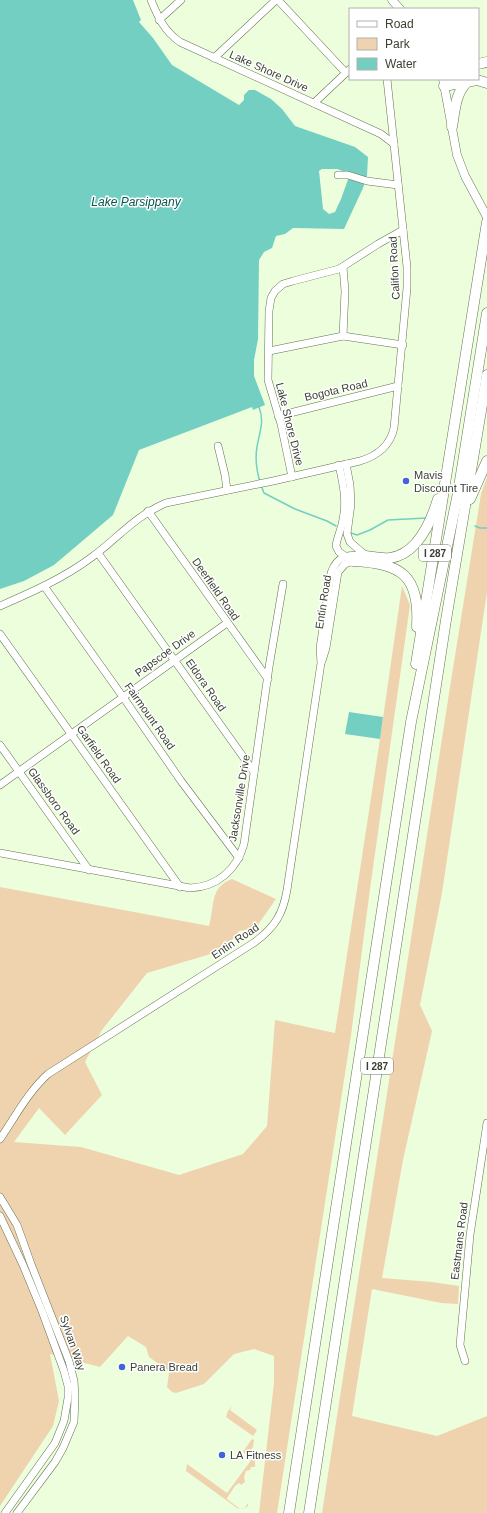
<svg xmlns="http://www.w3.org/2000/svg" width="487" height="1513" font-family="Helvetica,sans-serif">
	<style>
		.green { fill: #efd3af }
		.water { fill: #73cfc2; fill-rule: evenodd }
		.lines { fill: none; stroke-linecap: round; stroke-linejoin: round }
		.stream { stroke: #73cfc2; stroke-width: 1.5 }
		.minor-casing { stroke: #647254; stroke-width: 8 }
		.major-casing { stroke: #647254; stroke-width: 9 }
		.highway-casing { stroke: #647254; stroke-width: 11 }
		.minor { stroke: #fff; stroke-width: 7 }
		.major { stroke: #fff; stroke-width: 8 }
		.highway { stroke: #fff; stroke-width: 10 }
		.poi-dot { fill: #4165d7; stroke: #fff; stroke-width: 1.5 }
		.labels { text-anchor: middle; dominant-baseline: central; stroke-width: 3; stroke-linejoin: round; paint-order: stroke }
		.shield { fill: #fff; stroke: #747970; stroke-width: 1 }
		.shield-label { font-size: 10px; font-weight: bold; fill: #393f32 }
		.street-label { font-size: 11px; fill: #393f32; stroke: #fff }
		.poi-label { font-size: 11px; fill: #393f32; stroke: #fff; text-anchor: start }
		.water-label { font-size: 12px; font-style: italic; fill: #03574f; stroke: #fff }
	</style>
	<rect width="100%" height="100%" fill="#edfedc"/>
	<g class="green">
		<polygon points="487,477 487,592 442,893 420,1005 432,1031 403,1160 382,1278 432,1282 459,1286 458,1304 441,1303 372,1289 352,1416 437,1436 487,1416 487,1513 322,1513 450,687 481,494"/>
		<path d="M402,586l8,19 -40,284 -19,146 -74,478h-18l15,-130v-27l-20,-7 -20,5 -30,30 -28,9 -4,-1 -5,-5 2,-14 -2,-3 -18,-13 -3,-10 -18,-11 -28,31 -50,-13 9,47 -6,25 -53,80v-619l209,39c6,-20 0,-38 23,-47l44,20 -21,30 -16,2 -15,19 -77,23 -45,57 -17,32 17,33 -37,40 -26,-27 -25,34 67,5 98,28 64,-21 24,-28 8,-106 60,13 45,-294z"/>
		<polygon points="232,1406 230,1410 257,1430 253,1436 226,1417 228,1411"/>
		<path d="M252,1439l2,1 -1,7 -6,8 6,4 2,-1v9h-4l-1,3 -4,1 -2,6 1,5 -4,3 -2,-2 -4,3 -8,12v1l13,10 5,-1 3,-5v3c-3,3 -7,4 -11,2l-51,-37 1,-7 40,29 25,-34 -9,-7z"/>
	</g>
	<g class="water">
		<path d="M0,0h133l8,20 -2,2 14,16 19,27 67,40 5,-5v-5l5,-5h6l16,9 11,10 13,17 60,21 13,10 -1,19 -4,12 -19,41 -51,-1 -8,6 -9,2 -4,12 -8,4 -5,8 -1,79 -4,21v16l11,29 -12,5 -1,-3 -113,43 -26,65 -59,50 -30,16 -24,8zM322,169h15l13,5 -9,25 -6,13 -6,2 -6,-5 -4,-38z"/>
		<polygon points="349,712 383,717 380,739 345,734"/>
	</g>
	<g class="lines">
		<g class="stream">
			<path d="M259,407c6,15 0,26 -2,40 -2,11 0,25 3,35"/>
			<polyline points="261,485 264,493 295,509 327,521 336,526"/>
			<polyline points="475,526 480,528 487,528"/>
			<polyline points="351,533 357,535 370,530 388,520 427,518"/>
		</g>
		<defs>
			<g id="minor">
				<path d="M151,0c7,17 13,31 29,42l201,92 13,10"/>
				<polyline points="278,0 346,73"/>
				<polyline points="159,20 181,0"/>
				<polyline points="214,58 276,0"/>
				<polyline points="314,103 350,69"/>
				<polyline points="338,175 348,175 367,181 398,185"/>
				<polyline points="343,267 345,291 343,336"/>
				<polyline points="269,351 343,336 403,345"/>
				<polyline points="278,416 398,386"/>
				<polyline points="218,446 225,475 227,490"/>
				<polyline points="346,464 350,485 351,504 347,534 350,542 364,554"/>
				<path d="M339,465c4,18 8,36 4,54 -1,9 -6,18 -7,27l3,6 9,6"/>
				<polyline points="292,477 281,424 268,380 269,311 271,298 275,291 283,284 293,281 339,269 378,244 403,230"/>
				<polyline points="148,511 268,679"/>
				<polyline points="98,553 254,772"/>
				<polyline points="44,586 123,697 181,781 239,858"/>
				<path d="M0,606c32,-14 64,-28 92,-49 27,-20 43,-41 74,-54l107,-22 87,-20c17,-5 30,-15 34,-33l13,-140v-21l-20,-188"/>
				<polyline points="0,634 180,887"/>
				<polyline points="322,661 326,648 338,572 345,564 353,561"/>
				<polyline points="0,745 89,870"/>
				<polyline points="0,785 227,623"/>
				<path d="M0,853l190,35c28,-1 47,-19 54,-44l25,-177 14,-83"/>
				<path d="M0,1139c15,-22 28,-47 48,-65l207,-132c20,-15 28,-28 32,-52l34,-227 -1,-15 11,-75c6,-18 18,-19 34,-17"/>
				<polyline points="0,1197 17,1225 31,1264 69,1361 74,1381 75,1397 74,1422 63,1448 55,1462 17,1513"/>
				<polyline points="0,1216 23,1265 42,1311 64,1371 68,1386 68,1398 64,1421 55,1443 5,1513"/>
				<polyline points="465,1361 460,1345 470,1235 487,1123"/>
			</g>
			<g id="major">
				<polyline points="392,0 400,9"/>
				<polyline points="443,79 457,155 465,176 487,217"/>
			</g>
			<g id="highway">
				<polyline points="478,64 487,62"/>
				<polyline points="444,86 477,80 487,83"/>
				<path d="M452,127c3,-17 3,-34 16,-46"/>
				<polyline points="470,499 487,461"/>
				<path d="M365,556c8,1 17,3 25,2 28,-4 41,-36 48,-59"/>
				<path d="M353,561c49,2 67,15 64,66"/>
				<polyline points="416,664 487,222"/>
				<polyline points="289,1513 411,722 458,493 487,313"/>
				<polyline points="309,1513 446,620 487,375"/>
			</g>
		</defs>
		<use href="#minor" class="minor-casing"/>
		<use href="#major" class="major-casing"/>
		<use href="#highway" class="highway-casing"/>
		<use href="#minor" class="minor"/>
		<use href="#major" class="major"/>
		<use href="#highway" class="highway"/>
	</g>
	<g class="poi-dot">
		<circle cx="406" cy="481" r="4"/>
		<circle cx="122" cy="1367" r="4"/>
		<circle cx="222" cy="1455" r="4"/>
	</g>
	<g class="labels">
		<g class="shield">
			<rect x="419" y="545" width="32" height="16" rx="3"/>
			<rect x="361" y="1058" width="32" height="16" rx="3"/>
		</g>
		<g class="shield-label">
			<text x="435" y="553">I 287</text>
			<text x="377" y="1066">I 287</text>
		</g>
		<g class="street-label">
			<text transform="translate(269 71) rotate(24)">Lake Shore Drive</text>
			<text transform="translate(394 268) rotate(-93)">Califon Road</text>
			<text transform="translate(336 390) rotate(-13)">Bogota Road</text>
			<text transform="translate(290 424) rotate(76)">Lake Shore Drive</text>
			<text transform="translate(216 589) rotate(55)">Deerfield Road</text>
			<text transform="translate(323 602) rotate(-81)">Entin Road</text>
			<text transform="translate(165 653) rotate(-36)">Papscoe Drive</text>
			<text transform="translate(206 685) rotate(55)">Eldora Road</text>
			<text transform="translate(150 716) rotate(55)">Fairmount Road</text>
			<text transform="translate(99 754) rotate(55)">Garfield Road</text>
			<text transform="translate(239 798) rotate(-81)">Jacksonville Drive</text>
			<text transform="translate(54 801) rotate(54)">Glassboro Road</text>
			<text transform="translate(235 941) rotate(-34)">Entin Road</text>
			<text transform="translate(459 1241) rotate(-83)">Eastmans Road</text>
			<text transform="translate(73 1343) rotate(71)">Sylvan Way</text>
		</g>
		<g class="poi-label">
			<text x="414" y="475">Mavis<tspan x="414" dy="13">Discount Tire</tspan></text>
			<text x="130" y="1367">Panera Bread</text>
			<text x="230" y="1455">LA Fitness</text>
		</g>
		<g class="water-label">
			<text x="136" y="202">Lake Parsippany</text>
		</g>
	</g>
	<rect x="349" y="8" width="130" height="72" fill="#ffffff" stroke="#b0b2ad"/>
	<rect x="357" y="21" width="20" height="6" fill="#ffffff" stroke="#b0b2ad"/>
	<text x="385" y="28" font-size="12" fill="#393f32">Road</text>
	<rect x="357" y="38" width="20" height="12" fill="#efd3af" stroke="#b0b2ad"/>
	<text x="385" y="48" font-size="12" fill="#393f32">Park</text>
	<rect x="357" y="58" width="20" height="12" fill="#73cfc2" stroke="#b0b2ad"/>
	<text x="385" y="68" font-size="12" fill="#393f32">Water</text>
</svg>
